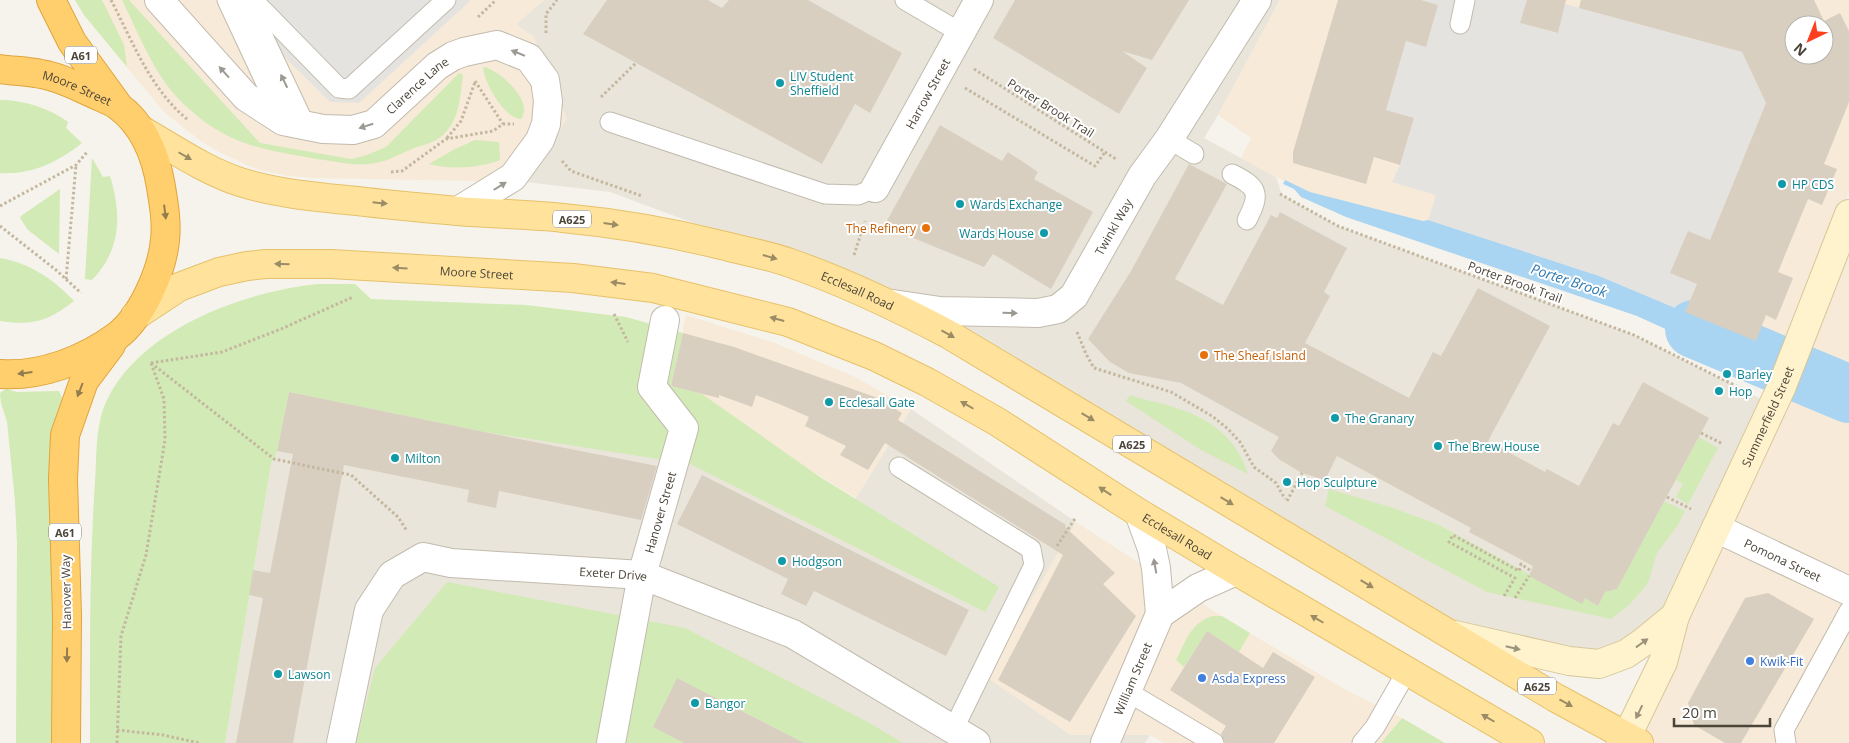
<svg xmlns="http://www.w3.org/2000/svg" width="1849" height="743" font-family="'Open Sans',sans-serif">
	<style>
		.residential { fill: #eae5da }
		.commercial { fill: #f7ead8; fill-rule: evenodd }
		.green { fill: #d2eab5 }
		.parking { fill: #e5e3e0 }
		.water { fill: #a9d4f2 }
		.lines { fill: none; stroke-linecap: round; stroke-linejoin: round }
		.river { stroke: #a9d4f2; stroke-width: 58 }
		.building { fill: #d8cfc1; fill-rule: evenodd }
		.lane-casing { stroke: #c2bbae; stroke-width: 21 }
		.street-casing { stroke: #c2bbae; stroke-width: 30 }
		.secondary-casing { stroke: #d6c79b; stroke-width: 30 }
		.primary-casing { stroke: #e6c16a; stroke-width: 30 }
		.highway-casing { stroke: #e0a43c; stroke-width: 30 }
		.path { stroke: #c4b79f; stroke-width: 3; stroke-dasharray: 2.5 2.5; stroke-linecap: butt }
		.lane { stroke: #fff; stroke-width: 19 }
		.street { stroke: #fff; stroke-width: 28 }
		.secondary { stroke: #fff3cd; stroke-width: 28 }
		.primary { stroke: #ffe39c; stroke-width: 28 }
		.highway { stroke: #ffcf6e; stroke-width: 28 }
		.oneway { fill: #9c9892 }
		.oneway2 { fill: #9c8c66 }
		.oneway3 { fill: #937c4e }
		.oneway4 { fill: #9c937c }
		.culture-dot { fill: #0f9aa8; stroke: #fff; stroke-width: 2 }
		.food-dot { fill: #e8710a; stroke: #fff; stroke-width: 2 }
		.shop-dot { fill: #3f7fe0; stroke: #fff; stroke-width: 2 }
		.labels { text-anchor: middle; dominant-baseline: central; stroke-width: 4; stroke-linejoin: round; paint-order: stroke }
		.shield { fill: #fff; stroke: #817c74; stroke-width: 1 }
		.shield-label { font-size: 11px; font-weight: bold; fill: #4b4439 }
		.culture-label { font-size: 12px; fill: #0d838f; stroke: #fff; text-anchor: start }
		.street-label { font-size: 12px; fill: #4b4439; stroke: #fff }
		.food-label { font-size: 12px; fill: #c56008; stroke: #fff; text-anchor: end }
		.shop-label { font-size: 12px; fill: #366cbe; stroke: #fff; text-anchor: start }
		.water-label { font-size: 14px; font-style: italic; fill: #2e7ab2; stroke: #fff }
	</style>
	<rect width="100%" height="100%" fill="#f6f3ec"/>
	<g class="residential">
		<polygon points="544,0 1280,0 1218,115 1204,138 1276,177 1282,195 1338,226 1634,335 1773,405 1675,616 1608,662 1449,633 845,284 849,270 796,251 765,244 696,224 610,192 526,182 516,24"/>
		<polygon points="289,392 690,464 833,535 911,409 1076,522 987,677 1071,735 1150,735 1145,743 225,743 271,464 277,451"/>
	</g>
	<g class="commercial">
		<polygon points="75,0 544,0 516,24 534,37 567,119 526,182 316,178 288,176 256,169 221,153 202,142 164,112 84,15"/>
		<path d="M1280,0h569v191l-52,155 52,-132v529h-210l-12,-7 167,-379 -195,-81 -171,-56 -5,1 -113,-29 -34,-15 -35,-19 10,-20 -33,-23zM1794,25h30v30h-30z"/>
		<polygon points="686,315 775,343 855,377 911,409 856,498 671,386"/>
		<polygon points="1076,522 1226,619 1348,691 1402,718 1381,743 1164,743 1150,735 1071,735 986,677"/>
	</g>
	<g class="green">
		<polygon points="75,0 101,0 103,2 124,45 127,67 84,15"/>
		<path d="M122,0h7l131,143 91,16 16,-4 19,-8 73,-74 4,2c-3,21 -3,45 -20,60 -8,8 -21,10 -31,14 -14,6 -28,14 -43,15 -17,2 -35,-3 -52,-5 -52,-9 -87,-13 -128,-50 -33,-28 -48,-71 -67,-109z"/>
		<path d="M485,67c16,5 49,34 36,52 -18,-2 -36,-35 -38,-51z"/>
		<path d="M0,100c23,0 50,8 68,22l-2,6 16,15c-24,19 -50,32 -82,30z"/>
		<path d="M475,140l24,2 1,18c-21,8 -49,10 -71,4l26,-15z"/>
		<path d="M92,158l11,19 7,-1c12,39 11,74 -18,104l-7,-1z"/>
		<polygon points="60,189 59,254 28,230 20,218 21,216"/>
		<path d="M0,258c30,5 53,21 74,43 -25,20 -42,25 -74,20z"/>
		<path d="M317,284h38l16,15 155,6 100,12 57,16 -12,53 31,8 118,83 179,110 -14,25 -295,-148 -205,-32 -196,-40 -12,59 -6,13 -46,279h-135c0,-87 -1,-174 5,-261 2,-26 0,-58 12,-82 34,-71 136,-108 210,-116z"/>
		<polygon points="6,389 17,392 59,391 62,398 54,437 55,743 16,743 17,543 15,501 7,422 1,403 0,393"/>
		<path d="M1130,395c13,5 27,7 40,11 38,11 66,30 78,68l-47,-24 -75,-49z"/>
		<polygon points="1699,437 1718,448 1688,504 1676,497 1683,484 1676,480"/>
		<polygon points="1329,489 1390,507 1437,524 1582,603 1585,598 1598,606 1605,592 1617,589 1664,501 1685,511 1678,525 1657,553 1649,580 1645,587 1629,605 1611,619 1487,592 1325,506"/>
		<polygon points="447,582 685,628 868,722 903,743 804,743 677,678 653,727 684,743 356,743 375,668"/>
		<path d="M1213,616h9l28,17 -11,19 -32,-21 -23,36 -8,-7c10,-19 15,-38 37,-44z"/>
		<polygon points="1402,718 1445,743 1381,743"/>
	</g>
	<g class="parking">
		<polygon points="227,0 471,0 359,103 330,102"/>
		<polygon points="1421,0 1527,0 1521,23 1557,33 1565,4 1742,52 1766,103 1710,240 1688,231 1671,273 1697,284 1685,312 1599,276 1428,220 1436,195 1392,182 1400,165 1414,118 1386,110 1406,41 1426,46 1438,5"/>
	</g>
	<g class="water">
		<polygon points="1285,180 1310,192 1423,221 1428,220 1599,276 1773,349 1762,373 1637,316 1346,217 1301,197 1294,189 1283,184"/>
		<polygon points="1827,369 1849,378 1849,410 1816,396"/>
	</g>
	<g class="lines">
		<polyline class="river" points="1694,329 1849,394"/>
	</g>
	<g class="building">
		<polygon points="607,0 708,0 722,8 729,0 808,0 902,53 870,113 855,104 822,164 583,34"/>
		<polygon points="1015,0 1189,0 1152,60 1122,51 1147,68 1119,114 993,38"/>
		<polygon points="1338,0 1421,0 1438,5 1426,47 1406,41 1386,110 1414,118 1400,165 1374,157 1366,184 1293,163 1293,152"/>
		<polygon points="1527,0 1566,0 1558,33 1520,23"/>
		<path d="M1581,0h233l10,21 16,-8 9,18v71l-25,62 13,5 -15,36 -14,-6 -30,73 15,6 -17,42 -10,-5 -10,26 -71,-29 12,-28 -27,-11 18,-42 22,9 56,-137 -24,-51 -163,-44zM1794,25h30v30h-30z"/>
		<polygon points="940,125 1002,161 1008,152 1038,172 1034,179 1093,212 1051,289 993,254 984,267 884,226"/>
		<polygon points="1189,164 1227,184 1175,279 1223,305 1271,215 1277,218 1280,212 1347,248 1324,292 1330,296 1305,343 1409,398 1433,352 1441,356 1478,288 1550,326 1488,441 1545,472 1547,469 1579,486 1613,423 1619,426 1643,382 1709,418 1617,589 1605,592 1598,606 1585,598 1582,604 1529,576 1533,566 1469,532 1471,528 1337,456 1325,480 1302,473 1280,460 1271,451 1279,437 1181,383 1129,373 1110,362 1088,339 1131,271"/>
		<polygon points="683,333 734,347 875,397 902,413 898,420 1066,525 1065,527 1115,573 1103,584 1136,616 1070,722 998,680 1063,555 885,443 868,470 840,455 846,446 805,426 809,417 784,406 756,395 752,407 719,395 719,398 671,386"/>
		<polygon points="289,392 509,437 657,466 641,520 499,491 496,508 467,502 469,490 344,465 293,743 236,743 263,598 249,595 253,570 270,573 293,454 277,451"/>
		<polygon points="702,475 969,610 946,656 814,591 806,606 781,594 788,579 677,524"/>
		<polygon points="1768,593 1814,619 1741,743 1725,743 1694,725 1688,703 1745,598"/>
		<polygon points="1207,631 1263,668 1273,652 1315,677 1274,743 1225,743 1221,734 1226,726 1170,690"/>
		<polygon points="677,678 804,743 684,743 653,727"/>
	</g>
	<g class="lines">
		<defs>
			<g id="lane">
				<polyline points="227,0 283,120"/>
				<polyline points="246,0 305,125"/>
				<polyline points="253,0 339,88 349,89 446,0"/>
				<polyline points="905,0 961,33"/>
				<polyline points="1460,24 1465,0"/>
				<polyline points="610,122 825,194 858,195 875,188"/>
				<polyline points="1169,139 1194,154"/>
				<path d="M1232,174c26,13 29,19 15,46"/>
				<polyline points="899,467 1031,549 1034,565 953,730"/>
				<polyline points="1128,692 1214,743"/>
				<polyline points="1362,743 1375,727 1407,671"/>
				<polyline points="1786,743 1784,730 1849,611"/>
			</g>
			<g id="street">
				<path id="s1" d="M159,0l87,97 37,24 40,8 30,1 21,-6 63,-58 16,-10 11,-4 33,-7 32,13 16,22 3,21 -2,23 -6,16 -27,37 -55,34"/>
				<path id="s2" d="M875,188l104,-188"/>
				<path id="s3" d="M893,304l47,7 98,2 20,-4 16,-13 68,-120 27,-37 88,-139"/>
				<path id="s4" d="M1716,528l133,63"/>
				<polyline points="1160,614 1198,588 1236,571"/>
				<path id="s5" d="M341,743l28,-133 23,-35 31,-18 28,6 191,12 151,59 183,109"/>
				<path id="s6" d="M611,743l31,-168 42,-147 -32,-41 13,-67"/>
				<path id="s7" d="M1105,743l55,-129 -4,-46 -4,-19 -13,-36"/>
			</g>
			<g id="secondary">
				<polyline points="1455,635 1569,661 1599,664 1626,654 1642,643 1675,616"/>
				<path id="s8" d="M1621,743l6,-7 36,-74 12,-46 107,-230 67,-172"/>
			</g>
			<g id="primary">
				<path id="s9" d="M143,131c31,18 63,40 97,51 38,12 78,15 117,19 33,4 67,7 101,10 35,3 70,3 105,7 53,5 106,14 158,27 23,6 47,10 69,18 55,19 107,44 158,71l608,364 83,45"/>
				<path id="s10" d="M135,316l44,-29 40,-15 28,-6 19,-2h65l242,14 80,10 135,34 86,34 53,26 69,39 143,92 97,58 294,172"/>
			</g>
			<g id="highway">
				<polyline points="51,0 72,42 117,104"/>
				<path id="s11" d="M0,69c14,2 28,2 41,5 19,3 37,13 53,20 8,4 18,7 24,12 26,19 38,50 43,81 3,18 6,36 4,53 -3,31 -23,77 -48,96 -32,24 -77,41 -117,38"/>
				<polyline points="66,743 67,616 63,479 65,435 84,381 111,345"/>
			</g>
		</defs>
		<use href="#lane" class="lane-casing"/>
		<use href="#street" class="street-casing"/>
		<use href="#secondary" class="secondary-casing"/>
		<use href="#primary" class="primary-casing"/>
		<use href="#highway" class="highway-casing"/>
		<g class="path">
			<path d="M111,0c22,42 39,89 77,120"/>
			<polyline points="478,17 496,0"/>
			<polyline points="546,33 546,14 557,0"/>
			<polyline points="974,69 1116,159"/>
			<polyline points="475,81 503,124"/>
			<polyline points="965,88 1095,166 1105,152"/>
			<polyline points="601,97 636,63"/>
			<polyline points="447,138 461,121 475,82"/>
			<polyline points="562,161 571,171 642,196"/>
			<polyline points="391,172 402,171 446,139 493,131 503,124 514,124"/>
			<polyline points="1280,194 1338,226 1634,335 1746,391"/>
			<polyline points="0,206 76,165 88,151"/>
			<polyline points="0,226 56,270 81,293"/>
			<polyline points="854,255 865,221"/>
			<polyline points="66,279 76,165"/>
			<polyline points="614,314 628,342"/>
			<polyline points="1077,332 1086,354 1094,368 1171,392 1212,416 1228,429 1240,442 1254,467 1276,483 1285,499"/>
			<polyline points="151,363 274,459 351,475 398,517 407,531"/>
			<polyline points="151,363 222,352 281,329 353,297"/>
			<polyline points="1701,433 1723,444"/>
			<polyline points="1667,497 1691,509"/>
			<polyline points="1287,501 1302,473"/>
			<polyline points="1057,546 1076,517"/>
			<polyline points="1504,596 1515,578 1449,542 1453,535 1519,571 1521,564 1531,571"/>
			<polyline points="1515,598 1529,576"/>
			<polyline points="117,730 163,735 199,743"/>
			<polyline points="117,743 121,636 146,555 165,440 164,399 151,363"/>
		</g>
		<use href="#lane" class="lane"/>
		<use href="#street" class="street"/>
		<use href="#secondary" class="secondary"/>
		<use href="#primary" class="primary"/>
		<use href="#highway" class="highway"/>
	</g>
	<defs><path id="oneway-solid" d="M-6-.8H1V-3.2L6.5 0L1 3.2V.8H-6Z" transform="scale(1.25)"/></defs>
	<g class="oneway">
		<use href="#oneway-solid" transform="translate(518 53) rotate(-158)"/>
		<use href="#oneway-solid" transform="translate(224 72) rotate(-132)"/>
		<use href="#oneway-solid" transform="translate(284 81) rotate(-116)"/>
		<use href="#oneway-solid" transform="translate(366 126) rotate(162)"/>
		<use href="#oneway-solid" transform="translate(500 186) rotate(-32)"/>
		<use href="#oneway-solid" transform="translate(1010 313) rotate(2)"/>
		<use href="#oneway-solid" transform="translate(1155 566) rotate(-100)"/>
	</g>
	<g class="oneway2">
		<use href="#oneway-solid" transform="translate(185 156) rotate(30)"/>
		<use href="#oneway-solid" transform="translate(380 203) rotate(6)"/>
		<use href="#oneway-solid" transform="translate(611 224) rotate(8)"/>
		<use href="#oneway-solid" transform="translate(770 257) rotate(16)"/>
		<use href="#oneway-solid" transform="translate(282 264) rotate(-179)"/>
		<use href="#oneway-solid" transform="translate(400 268) rotate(-177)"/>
		<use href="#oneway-solid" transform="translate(618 283) rotate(-173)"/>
		<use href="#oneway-solid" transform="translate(777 319) rotate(-165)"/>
		<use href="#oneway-solid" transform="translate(948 334) rotate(29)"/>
		<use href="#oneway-solid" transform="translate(967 405) rotate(-150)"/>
		<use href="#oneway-solid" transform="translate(1088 417) rotate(31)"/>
		<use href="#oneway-solid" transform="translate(1105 491) rotate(-147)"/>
		<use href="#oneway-solid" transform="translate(1227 501) rotate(31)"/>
		<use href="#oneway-solid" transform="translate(1367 584) rotate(31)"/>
		<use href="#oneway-solid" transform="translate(1317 619) rotate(-150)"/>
		<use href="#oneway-solid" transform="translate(1566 703) rotate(29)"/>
		<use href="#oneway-solid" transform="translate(1488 718) rotate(-150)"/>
	</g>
	<g class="oneway3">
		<use href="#oneway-solid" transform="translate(165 212) rotate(83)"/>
		<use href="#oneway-solid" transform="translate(25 373) rotate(173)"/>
		<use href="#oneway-solid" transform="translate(80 390) rotate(111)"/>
		<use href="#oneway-solid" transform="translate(67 655) rotate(91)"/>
	</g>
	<g class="oneway4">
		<use href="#oneway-solid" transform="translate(1642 643) rotate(-36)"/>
		<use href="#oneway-solid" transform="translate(1513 648) rotate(13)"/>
		<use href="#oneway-solid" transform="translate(1639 712) rotate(116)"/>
	</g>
	<g class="culture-dot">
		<circle cx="780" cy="83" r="5"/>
		<circle cx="1782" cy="184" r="5"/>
		<circle cx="960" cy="204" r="5"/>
		<circle cx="1044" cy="233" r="5"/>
		<circle cx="1727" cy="374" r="5"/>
		<circle cx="1719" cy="391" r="5"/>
		<circle cx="829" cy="402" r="5"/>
		<circle cx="1335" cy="418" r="5"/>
		<circle cx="1438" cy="446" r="5"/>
		<circle cx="395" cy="458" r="5"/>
		<circle cx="1287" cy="482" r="5"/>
		<circle cx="782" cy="561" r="5"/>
		<circle cx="278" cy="674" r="5"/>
		<circle cx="695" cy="703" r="5"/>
	</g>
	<g class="food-dot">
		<circle cx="926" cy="228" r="5"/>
		<circle cx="1204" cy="355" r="5"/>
	</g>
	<g class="shop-dot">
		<circle cx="1750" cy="661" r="5"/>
		<circle cx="1202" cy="678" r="5"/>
	</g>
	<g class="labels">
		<g class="shield">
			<rect x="65" y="46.5" width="32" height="17" rx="4"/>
			<rect x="553" y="210.5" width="38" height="17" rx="4"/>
			<rect x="1113" y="435.5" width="38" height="17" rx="4"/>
			<rect x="49" y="523.5" width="32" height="17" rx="4"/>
			<rect x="1518" y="677.5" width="38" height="17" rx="4"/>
		</g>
		<g class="shield-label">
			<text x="81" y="55">A61</text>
			<text x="572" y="219">A625</text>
			<text x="1132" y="444">A625</text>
			<text x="65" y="532">A61</text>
			<text x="1537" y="686">A625</text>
		</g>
		<g class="culture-label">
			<text x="790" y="76">LIV Student<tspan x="790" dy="14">Sheffield</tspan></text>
			<text x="1792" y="184">HP CDS</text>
			<text x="970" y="204">Wards Exchange</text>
			<text x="1034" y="233" text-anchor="end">Wards House</text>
			<text x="1737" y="374">Barley</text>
			<text x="1729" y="391">Hop</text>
			<text x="839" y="402">Ecclesall Gate</text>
			<text x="1345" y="418">The Granary</text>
			<text x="1448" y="446">The Brew House</text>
			<text x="405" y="458">Milton</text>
			<text x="1297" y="482">Hop Sculpture</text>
			<text x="792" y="561">Hodgson</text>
			<text x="288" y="674">Lawson</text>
			<text x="705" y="703">Bangor</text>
		</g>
		<g class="street-label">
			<text stroke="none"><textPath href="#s1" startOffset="325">Clarence Lane</textPath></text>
			<text stroke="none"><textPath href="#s11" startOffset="80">Moore Street</textPath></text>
			<text stroke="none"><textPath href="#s2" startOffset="108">Harrow Street</textPath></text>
			<text transform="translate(1051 108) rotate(32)">Porter Brook Trail</text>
			<text stroke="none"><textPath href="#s3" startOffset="266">Twinkl Way</textPath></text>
			<text stroke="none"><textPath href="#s10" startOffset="354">Moore Street</textPath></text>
			<text transform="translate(1515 282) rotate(20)">Porter Brook Trail</text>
			<text stroke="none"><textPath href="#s9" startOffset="740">Ecclesall Road</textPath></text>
			<text stroke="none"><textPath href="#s8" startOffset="359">Summerfield Street</textPath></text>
			<text stroke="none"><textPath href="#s6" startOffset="236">Hanover Street</textPath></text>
			<text stroke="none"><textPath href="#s10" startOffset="1116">Ecclesall Road</textPath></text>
			<text stroke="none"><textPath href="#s4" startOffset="74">Pomona Street</textPath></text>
			<text stroke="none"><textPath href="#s5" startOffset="405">Exeter Drive</textPath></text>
			<text transform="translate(66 592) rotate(-91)">Hanover Way</text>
			<text stroke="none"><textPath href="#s7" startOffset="70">William Street</textPath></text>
		</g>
		<g class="food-label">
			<text x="916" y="228">The Refinery</text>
			<text x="1214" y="355" text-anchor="start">The Sheaf Island</text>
		</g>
		<g class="shop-label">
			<text x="1760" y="661">Kwik-Fit</text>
			<text x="1212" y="678">Asda Express</text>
		</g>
		<g class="water-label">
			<text transform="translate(1569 280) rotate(18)">Porter Brook</text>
		</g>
	</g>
	<g transform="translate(1809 40) rotate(223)"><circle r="24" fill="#ffffff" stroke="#b7b4b0"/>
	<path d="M0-4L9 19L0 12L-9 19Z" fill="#fc3f1d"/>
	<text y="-8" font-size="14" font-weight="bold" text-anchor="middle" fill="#4b4439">N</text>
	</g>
	<path d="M1674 718v8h96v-8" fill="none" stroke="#4b4439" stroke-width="2.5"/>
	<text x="1682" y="718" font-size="15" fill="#4b4439" stroke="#ffffff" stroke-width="4" paint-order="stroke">20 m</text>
</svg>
